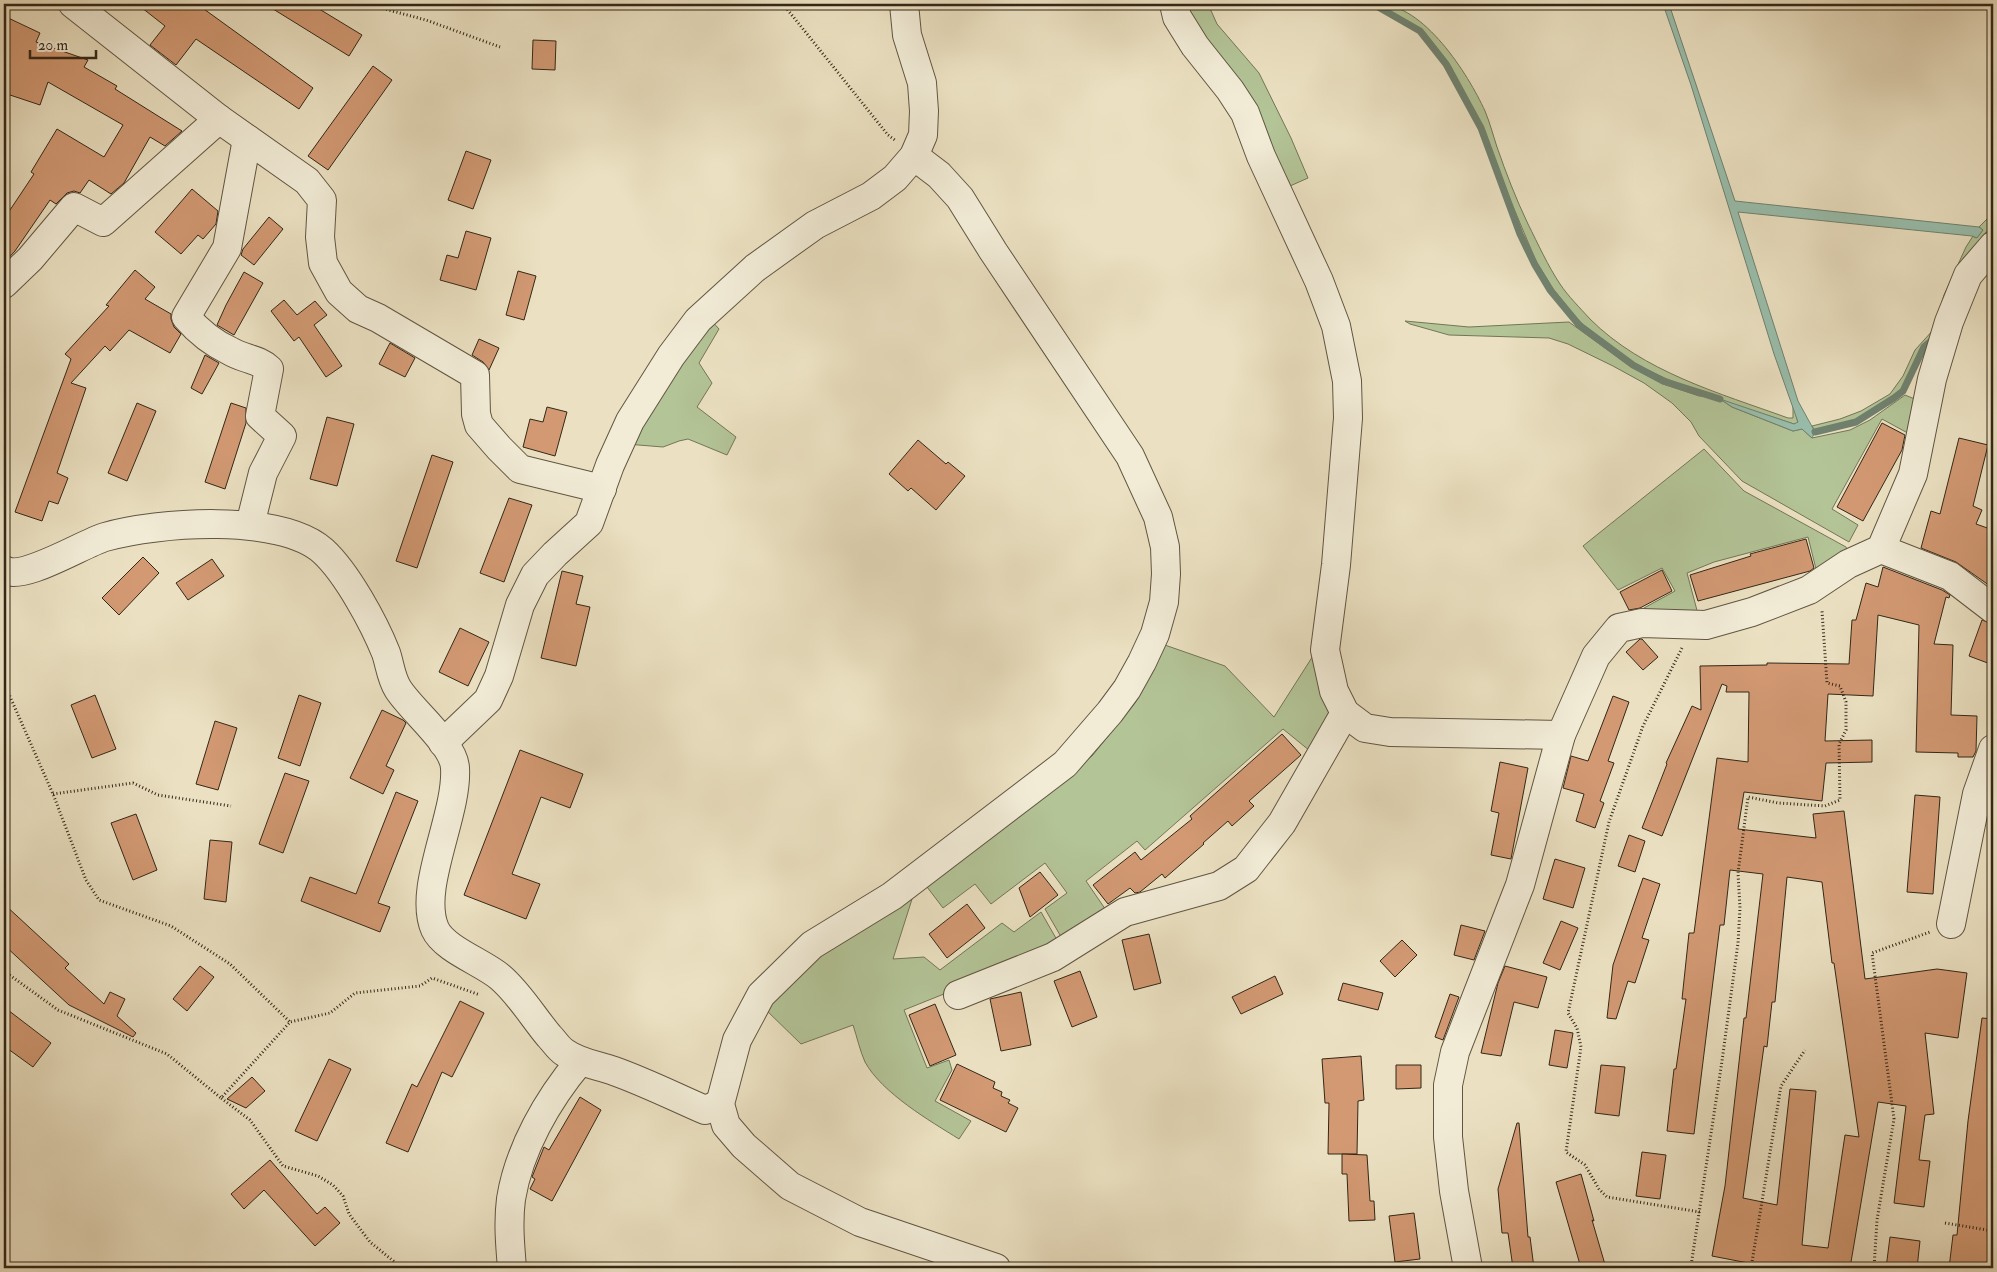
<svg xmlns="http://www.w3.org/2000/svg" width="1997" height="1272" font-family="'IM FELL Double Pica',serif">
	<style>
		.green { fill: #b3c497; stroke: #737657 }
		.water { fill: #99beac; stroke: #708270 }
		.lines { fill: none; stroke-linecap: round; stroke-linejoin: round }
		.stream { stroke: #708270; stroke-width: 7 }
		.building { fill: #d29973; stroke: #332717; fill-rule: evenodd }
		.minor-casing { stroke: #615642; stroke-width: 30 }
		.path { stroke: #332717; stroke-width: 3; stroke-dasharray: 1 2.5; stroke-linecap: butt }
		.minor { stroke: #f2ecd7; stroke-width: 28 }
	</style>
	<rect width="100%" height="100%" fill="#ebe1c2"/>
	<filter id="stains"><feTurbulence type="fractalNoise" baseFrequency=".004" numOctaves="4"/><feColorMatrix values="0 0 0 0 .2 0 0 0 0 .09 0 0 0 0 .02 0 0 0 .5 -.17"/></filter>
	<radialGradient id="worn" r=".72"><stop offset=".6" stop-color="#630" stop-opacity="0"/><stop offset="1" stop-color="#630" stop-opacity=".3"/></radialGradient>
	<g class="green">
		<polygon points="1186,4 1208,4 1217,24 1259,73 1291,138 1308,178 1290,186 1191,19"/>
		<path d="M1378,4c46,0 90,70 107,107 5,12 8,24 12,36 9,26 19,52 31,77 10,20 20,42 32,60 8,12 20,24 30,35 53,53 129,74 198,99h5v-13l5,18 -4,1 -71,-23 9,6 61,24 9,-2 10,9 38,-8 20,-10 35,-25 17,7 -7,35 -33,-18 -50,90 26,16 -9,17 -107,-61 -43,-45 -8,-14 -19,-19 -28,-20 -31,-17 -45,-22 -19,-6 -100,-3 -39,-11 -5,-3 64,6 100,-5 62,45 32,17 36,12 18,2 -50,-19 -32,-15 -48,-35 -12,-13 -21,-26 -18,-29 -27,-64 -25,-68 -34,-64 -31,-37z"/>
		<polygon points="1993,213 1993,228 1974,249 1939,333 1923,347 1902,391 1894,398 1856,421 1815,431 1812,426 1840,419 1861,411 1890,394 1903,376 1915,350 1934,329 1944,295 1966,247 1973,236 1976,238 1983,230 1979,227"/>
		<polygon points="709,318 719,329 699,363 712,383 697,407 736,437 727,455 688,439 679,441 663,447 626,444"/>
		<polygon points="1704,449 1744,491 1846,547 1848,552 1817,573 1808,537 1714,562 1687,573 1698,614 1646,615 1644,608 1675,591 1662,568 1618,590 1583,546"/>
		<polygon points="1162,644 1225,666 1274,717 1318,648 1337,714 1315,755 1283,729 1145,850 1137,841 1086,881 1110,916 1064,942 1045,909 1067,893 1045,863 991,904 975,884 943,908 924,883 1092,756 1135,703 1147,682"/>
		<path d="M913,896l-20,63 31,-2 16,13 62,-47 12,9 27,-20 20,35 -157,63 23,58 22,-8 3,10 -17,31 36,20 -12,18c-29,-18 -77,-46 -94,-77 -5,-11 -8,-25 -12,-37l-52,19 -37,-36 68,-63z"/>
	</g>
	<polygon class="water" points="1663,4 1669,4 1735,201 1979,227 1983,230 1977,238 1972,236 1738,212 1798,401 1815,432 1812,438 1802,429 1793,431 1732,407 1720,399 1794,424 1798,422 1774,354 1691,85"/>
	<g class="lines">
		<g class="stream">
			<polyline points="1373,4 1420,31 1446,64 1481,128 1520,234 1535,265 1550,290 1579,325 1633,365 1663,381 1720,399"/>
			<polyline points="1984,239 1993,229"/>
			<polyline points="1815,432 1856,422 1894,398 1903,391 1924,347 1936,337"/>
		</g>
	</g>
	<g class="building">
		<polygon points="137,4 197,4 313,88 299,109 196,39 176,65 150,45 165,26"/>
		<polygon points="265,4 311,4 362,35 349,56"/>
		<polygon points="4,16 40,33 36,42 88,60 84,67 117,86 115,89 182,131 165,146 150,137 124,183 111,194 89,180 80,193 74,191 67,193 56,204 50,200 15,251 4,263 4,219 34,174 31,172 57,129 104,157 123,125 48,82 40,105 4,93"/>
		<polygon points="533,40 556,41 555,70 532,69"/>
		<polygon points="373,66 392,80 328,170 308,156"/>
		<polygon points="466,151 491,160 473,209 448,200"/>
		<polygon points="192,189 218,211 216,224 203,239 198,235 181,254 155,232"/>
		<polygon points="269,217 283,229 254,265 241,255 243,249"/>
		<polygon points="466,231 491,238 476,290 440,280 447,255 458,258"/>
		<polygon points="135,270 155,287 145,299 171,314 171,319 174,327 181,334 170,353 129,330 110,351 105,346 71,383 86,388 57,473 68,478 58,504 49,501 42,521 15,512 71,359 65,354 109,306 106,305"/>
		<polygon points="518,271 536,276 524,320 506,315"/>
		<polygon points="244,272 263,283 234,335 217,325 226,305"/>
		<polygon points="284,300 297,315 315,301 327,315 314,325 342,366 326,377 299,337 294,341 271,311"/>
		<polygon points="479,339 499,348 489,370 483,362 472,355"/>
		<polygon points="390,343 415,358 405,377 379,364"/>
		<polygon points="205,355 219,363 202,394 191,388"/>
		<polygon points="137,403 156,411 127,481 108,473"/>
		<polygon points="231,403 246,408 246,423 225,489 205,482"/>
		<polygon points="547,407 567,412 555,456 523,447 530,419 543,422"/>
		<polygon points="327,417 354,424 337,486 310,479"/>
		<polygon points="1882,423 1905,435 1902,450 1863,521 1837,507"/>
		<polygon points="1959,438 1988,445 1973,506 1982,510 1976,524 1993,530 1993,588 1956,562 1921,548 1931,511 1940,514"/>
		<polygon points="918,440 946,464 948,462 965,476 936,510 911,488 908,491 889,474"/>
		<polygon points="432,455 453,462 417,568 396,561"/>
		<polygon points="509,498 532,505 504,582 480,573"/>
		<polygon points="1806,539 1814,568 1810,571 1698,601 1690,575 1751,556 1750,554"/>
		<polygon points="143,557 159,573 119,615 102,598"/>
		<polygon points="212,559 224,576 188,600 176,583"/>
		<path d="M1883,567l59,23 8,5 -1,3 -3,-1 -12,47 19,1 -2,70 26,1 -1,35 -3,6h-15v-4l-42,-1 3,-127 -41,-10 -5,81 -45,-2 -3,47 47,-1v22l-46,1 -4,38 -78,-9 -6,37 78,9 -3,-24 31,-3 21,168 72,-10 30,4 -9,65 -33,-5 9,81 -9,1 -6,45 11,1 -6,46 -30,-4 12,-97 -28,-4 -28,166h-82l1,-1 -57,-11 13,-70 19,-168h2l17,-144 -33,-4 -6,55h-4l-26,209 -27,-3 7,-62h2l10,-70h-4l7,-66h5l23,-175 31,4 1,-70h-23l1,-6 -5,-2 -60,152 -20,-8 25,-64 -1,-1 26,-57 9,4 -1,-44 67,-1v-2l82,1 3,-44h4l10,-37 12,4zM1787,877l35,5 10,81h2l25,174 -14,-2 -17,113 -26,-3 14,-154 -26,-2 -13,116 -34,-7 21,-152 3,1 5,-45h3z"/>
		<polygon points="1662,570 1672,591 1640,608 1629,610 1620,592"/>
		<polygon points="562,571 583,576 576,604 590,607 576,666 541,658"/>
		<polygon points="1982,620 1993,624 1993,665 1969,656"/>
		<polygon points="460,628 489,642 468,686 439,672"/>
		<polygon points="1640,639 1642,639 1658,657 1643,670 1626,652"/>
		<polygon points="95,695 116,749 92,758 71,705"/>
		<polygon points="299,695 321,703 300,766 278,758"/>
		<polygon points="1613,696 1629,702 1608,761 1614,763 1600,801 1604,803 1595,828 1576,821 1584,794 1563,788 1571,756 1588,761"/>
		<polygon points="382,710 403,720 406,723 386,766 394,770 383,794 350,778"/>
		<polygon points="215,721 237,728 218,790 196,784"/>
		<polygon points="1282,734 1301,755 1249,801 1254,806 1232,826 1228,821 1203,843 1204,844 1165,878 1162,874 1140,892 1135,893 1130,888 1108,904 1093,885 1135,852 1141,860 1192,819 1190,816"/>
		<polygon points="520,750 583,774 570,808 541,797 512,874 540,884 526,919 464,895"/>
		<polygon points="1500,762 1528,768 1511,859 1491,855 1499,813 1491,811"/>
		<polygon points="285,773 309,781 283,853 259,844"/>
		<polygon points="396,792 418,801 378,903 390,907 380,932 301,901 310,877 356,894"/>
		<polygon points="1915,795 1940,797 1933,894 1907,892"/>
		<polygon points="136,814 157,870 133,880 111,823"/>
		<polygon points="1629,835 1645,841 1635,872 1618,866"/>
		<polygon points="210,840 232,842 226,902 204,899"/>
		<polygon points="1555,859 1585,868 1573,908 1543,899"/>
		<polygon points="1040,872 1058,895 1030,917 1019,888"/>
		<polygon points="1643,878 1660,884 1642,938 1649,940 1635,983 1628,981 1616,1019 1607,1018 1613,965"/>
		<polygon points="4,904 69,964 65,968 104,1004 110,992 125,999 117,1016 136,1033 133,1037 69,1005 4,945"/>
		<polygon points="967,904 985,928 947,958 929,934"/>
		<polygon points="1561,921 1578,928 1560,970 1543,963"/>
		<polygon points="1461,925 1485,931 1474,960 1454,955"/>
		<polygon points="1149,934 1161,983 1134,990 1122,940"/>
		<polygon points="1402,940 1417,955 1395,977 1380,961"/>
		<polygon points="200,966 214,977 187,1011 173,999"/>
		<polygon points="1505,966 1547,977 1538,1008 1514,1002 1501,1056 1481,1053 1498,983"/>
		<polygon points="1080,971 1097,1017 1072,1027 1054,981"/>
		<polygon points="1275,976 1283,994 1241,1014 1232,997"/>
		<polygon points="1343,983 1383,993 1378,1010 1338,1000"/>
		<polygon points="1021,992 1031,1045 1001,1051 990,999"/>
		<polygon points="1450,994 1459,997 1443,1040 1435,1037"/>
		<polygon points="460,1001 484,1013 452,1077 442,1072 408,1152 386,1143 412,1084 417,1087"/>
		<polygon points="935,1004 956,1055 930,1066 909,1015"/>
		<polygon points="4,1007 51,1043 33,1067 4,1046"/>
		<polygon points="1982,1018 1993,1019 1993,1141 1988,1195 1993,1196 1993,1268 1949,1268 1953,1235 1957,1235 1968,1121"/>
		<polygon points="1555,1030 1573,1033 1567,1068 1549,1065"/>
		<polygon points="1361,1056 1364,1100 1358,1101 1357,1154 1328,1154 1329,1103 1325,1103 1322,1059"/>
		<polygon points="329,1059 351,1069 317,1141 295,1131"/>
		<polygon points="957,1064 995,1082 993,1088 1002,1092 1001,1096 1010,1100 1008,1103 1018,1108 1006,1132 940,1100"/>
		<polygon points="1396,1065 1421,1065 1421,1088 1396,1089"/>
		<polygon points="1601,1065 1625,1067 1619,1116 1595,1113"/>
		<polygon points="252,1077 265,1091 246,1108 227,1099"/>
		<polygon points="580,1097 601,1110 552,1201 530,1189 535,1179 532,1177 544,1147 549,1150"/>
		<polygon points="1517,1123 1519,1123 1528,1237 1530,1237 1534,1268 1513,1268 1508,1233 1502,1233 1498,1189"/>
		<polygon points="1642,1152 1666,1155 1660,1199 1636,1196"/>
		<polygon points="1342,1154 1367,1155 1370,1201 1374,1201 1375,1220 1349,1221 1347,1174 1342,1174"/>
		<polygon points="270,1160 317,1214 325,1207 340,1223 315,1246 264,1190 244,1209 231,1194"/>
		<polygon points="1581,1174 1594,1221 1592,1220 1606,1268 1581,1268 1556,1182"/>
		<polygon points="1414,1213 1420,1259 1395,1262 1389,1216"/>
		<polygon points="1890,1237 1920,1241 1917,1268 1886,1268"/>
	</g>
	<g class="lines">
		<defs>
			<g id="minor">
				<polyline points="73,4 219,119 307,181 322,200 320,237 323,263 339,292 358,309 378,318 475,375 476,414 479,425 499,448 520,469 602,489"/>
				<polyline points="1174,4 1177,17 1195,46 1230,90 1245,113 1261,156 1319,281 1336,326 1347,381 1348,418 1336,565 1325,650 1334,691 1345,713 1365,728 1390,732 1561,735"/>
				<path d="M247,139l-20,109 -41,69c12,14 27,26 44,34 13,8 29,8 39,18l-9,47 22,20 -19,37 -13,52"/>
				<polyline points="914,156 939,175 960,198 993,251 1130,456 1158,517 1165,547 1166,574 1164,602 1155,634 1142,662 1127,689 1110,712 1065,764 892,896 812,945 761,995 737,1040 720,1104 726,1125 744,1146 790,1186 860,1222 996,1268"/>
				<polyline points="4,284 30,259 74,207 103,222 219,119"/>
				<polyline points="1881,549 1950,576 1993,609"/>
				<path d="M4,570c20,11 78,-26 101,-33 53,-15 175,-24 218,14 24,22 51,72 63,102 4,12 5,25 12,36 13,21 56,55 57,79 3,47 -38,120 -20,161 9,20 47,33 65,48 19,16 33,40 49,59 5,5 9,12 15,16 15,11 33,13 50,19 31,11 61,26 91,39l15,-6"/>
				<polyline points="443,743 488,700 499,676 520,605 535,575 555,554 589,523 610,465 630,421 671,356 698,320 755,268 815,225 871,196 895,178 914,156 923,135 924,111 922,83 907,35 904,4"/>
				<polyline points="1951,924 1977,794 1993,749"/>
				<polyline points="958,995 1053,957 1125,912 1219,886 1246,869 1282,823 1345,713"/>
				<path d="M512,1268c-2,-23 -4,-46 -1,-69 8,-50 37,-100 69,-138"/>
				<polyline points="1468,1268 1454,1191 1448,1137 1448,1085 1455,1052 1520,885 1561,735 1596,656 1619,628 1642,623 1706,625 1752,612 1809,590 1848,564 1881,549 1913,474 1932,379 1949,322 1968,275 1993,246"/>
			</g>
		</defs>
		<use href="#minor" class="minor-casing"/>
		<g class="path">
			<polyline points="366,4 426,20 500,47"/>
			<polyline points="783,4 888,135 895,140"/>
			<polyline points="4,619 6,596"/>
			<polyline points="1682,648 1643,726 1609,822 1568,1013 1577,1028 1581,1047 1566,1152 1585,1165 1599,1189 1607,1197 1700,1212"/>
			<polyline points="4,683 53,794 86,880 99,900 171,926 230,964 290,1022"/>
			<polyline points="53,794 133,783 158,795 231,806"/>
			<polyline points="4,971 58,1010 167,1054 221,1098"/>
			<polyline points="1945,1223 1993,1231"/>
			<polyline points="402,1268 370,1242 349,1214 343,1196 333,1185 318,1176 283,1166 250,1120 221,1098 290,1022 330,1013 355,993 420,986 432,978 480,995"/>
			<polyline points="1721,1268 1691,1266 1722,1061 1738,943 1740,908 1738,873 1748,797 1778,803 1825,806 1840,800 1839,744 1846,730 1846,702 1840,686 1827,683 1822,611"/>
			<polyline points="1751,1268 1781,1086 1805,1050"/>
			<polyline points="1874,1268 1877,1220 1894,1119 1872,953 1930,932"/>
		</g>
		<use href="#minor" class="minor"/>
	</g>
	<rect width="1997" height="1272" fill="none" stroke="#ebe1c2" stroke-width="20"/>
	<rect x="5" y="5" width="1987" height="1262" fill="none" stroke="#332717" stroke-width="2.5"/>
	<rect x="10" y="10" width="1977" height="1252" fill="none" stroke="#332717"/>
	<path d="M30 50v8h66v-8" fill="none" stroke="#332717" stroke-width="2.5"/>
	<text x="38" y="50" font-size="15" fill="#332717" stroke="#f2ecd7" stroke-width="4" paint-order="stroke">20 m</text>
	<rect width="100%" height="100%" filter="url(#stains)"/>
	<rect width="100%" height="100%" fill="url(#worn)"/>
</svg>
